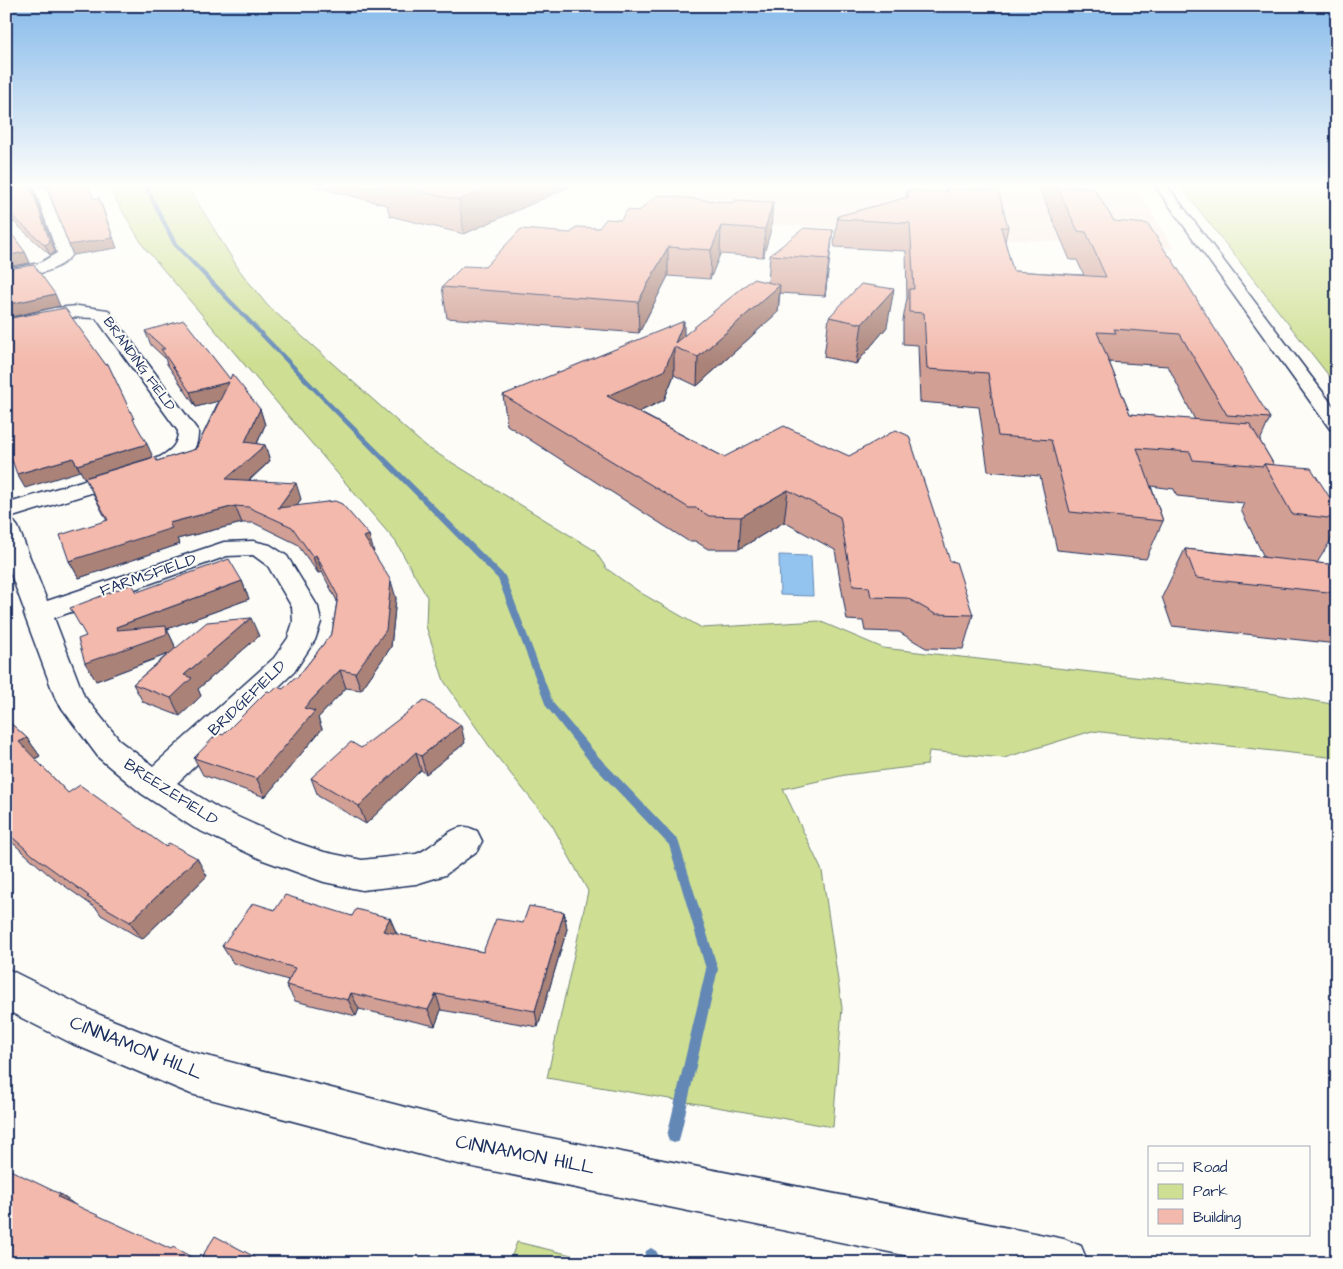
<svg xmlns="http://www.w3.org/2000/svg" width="1343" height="1269" font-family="'Architects Daughter',sans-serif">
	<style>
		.built { fill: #fae8e0 }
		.green { fill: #cedf93; stroke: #748778 }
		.water { fill: #93c4ef; stroke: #6388b5 }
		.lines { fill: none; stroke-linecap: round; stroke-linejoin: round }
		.stream { fill: #6388b5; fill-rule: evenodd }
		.street-casing { stroke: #1b2f5e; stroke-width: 3 }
		.secondary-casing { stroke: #1b2f5e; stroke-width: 3 }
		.street { fill: #fdfcf7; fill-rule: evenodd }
		.secondary { fill: #fdfcf7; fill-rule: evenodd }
		.wall { fill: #d19f94; stroke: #1b2f5e; fill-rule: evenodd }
		.shaded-wall { fill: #aa8278; stroke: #1b2f5e }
		.building { fill: #f3b9ac; stroke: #1b2f5e }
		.labels { text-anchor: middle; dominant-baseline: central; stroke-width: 4; stroke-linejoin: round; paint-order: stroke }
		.far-street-label { font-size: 14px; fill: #1b2f5e; stroke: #fdfcf7 }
		.street-label { font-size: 16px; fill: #1b2f5e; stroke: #fdfcf7 }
		.near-street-label { font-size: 19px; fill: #1b2f5e; stroke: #fdfcf7 }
	</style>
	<rect width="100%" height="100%" fill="#fdfcf7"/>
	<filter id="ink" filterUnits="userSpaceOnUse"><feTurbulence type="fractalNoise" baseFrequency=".02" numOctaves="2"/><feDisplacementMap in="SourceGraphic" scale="10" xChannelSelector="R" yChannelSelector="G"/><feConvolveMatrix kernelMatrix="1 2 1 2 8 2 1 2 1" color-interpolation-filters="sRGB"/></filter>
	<g filter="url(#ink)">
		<polygon class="built" points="695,187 1135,187 1174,249 644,216 674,194"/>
		<g class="green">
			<polygon points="108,187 188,187 240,271 267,305 425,446 594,550 607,569 641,593 702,628 819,621 883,648 1264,692 1337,705 1337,758 1092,731 1004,758 929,751 927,765 845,775 783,789 822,871 842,1008 833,1127 547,1078 588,891 552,825 494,753 444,681 426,626 427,597 396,542 144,247"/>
			<polygon points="1181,187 1337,187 1337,386"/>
			<polygon points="517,1242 605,1263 509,1263"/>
		</g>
		<polygon class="water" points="779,555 811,556 813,596 780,595"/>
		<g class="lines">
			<g class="stream">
				<polygon points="144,187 148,187 177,243 329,401 505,576 553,703 598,756 678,840 718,969 679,1141 674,1143 669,1141 667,1136 706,969 669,845 590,762 546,706 498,579 325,403 173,245"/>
				<polygon points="651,1248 656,1251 659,1256 658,1263 642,1263 646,1251"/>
			</g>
			<defs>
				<g id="street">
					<path d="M34,187h12l26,67c-13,20 -44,21 -66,25v-10l34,-6 17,-10z"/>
					<path d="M78,306l30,4 90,121c1,17 -9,27 -22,36l-170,52v-15l154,-47c11,-7 18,-12 18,-26l-82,-113 -30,-1 -60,13v-10l48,-12z"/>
					<path d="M6,520l8,2 4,5 29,74 177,-59 29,-1 17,4 17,11 31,51 3,15 -6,18 -21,32 -117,111 41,25 68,31 38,13 38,8 54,-6c16,-5 34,-28 50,-27 3,0 8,3 11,4l5,10 -5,10 -32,24 -29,9 -54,6 -38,-8 -61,-22 -69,-32 -52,-34 -43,-36 -43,-58 -32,-86 1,-2 -19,-51zM253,555l15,11 24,41 1,15 -5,16 -14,20 -121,108 -32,-24 -37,-46 -30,-78 173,-62z"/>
				</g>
				<g id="secondary">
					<polygon points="1156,187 1168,187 1337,411 1337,431 1330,429"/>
					<polygon points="6,968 100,1015 191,1052 444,1117 1064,1239 1081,1246 1088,1263 943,1263 444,1161 191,1094 73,1044 6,1010"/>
				</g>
			</defs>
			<use href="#street" class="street-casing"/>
			<use href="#secondary" class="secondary-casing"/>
			<use href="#street" class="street"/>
			<use href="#secondary" class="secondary"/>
		</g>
		<g class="wall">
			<polygon points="316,187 569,187 464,234 390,216 387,205"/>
			<path d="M1039,187h54l21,34 156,197 -10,23 14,24 63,44v21l-20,33 20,2v79l-165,-18 -10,-29 23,-48 79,8 -23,-47 3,-7 -67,-7 -3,-7 -23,-3 12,35 -17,38 -89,-9 -17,-74 -52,-5 -9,-64 -59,-5 -2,-57 -15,-1v-24l4,-22 -1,-47 -71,-4 -1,-4 4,-27 68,-18 1,-8 38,2 1,-4 62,39 -3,14 8,30 71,4 -7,-15h-7zM1109,362l59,4 27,54 -65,-6z"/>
			<polygon points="6,190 35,195 55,252 50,255 14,222 7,228 25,252 30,263 6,267"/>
			<polygon points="639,211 771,229 763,257 720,254 710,279 668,276 639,333 447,318 442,287 485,267 571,233 599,228 621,220"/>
			<polygon points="833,230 825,296 780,293 778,312 697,386 674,375 664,400 639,412 724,457 950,561 973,615 963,649 926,648 899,632 865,631 863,621 847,620 835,550 784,522 739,549 708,549 695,541 688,541 507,425 503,395 684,336 768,282 770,255"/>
			<polygon points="829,317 887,327 856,364 824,357"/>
			<polygon points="145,331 230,379 260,409 265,425 257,444 265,445 270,461 249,481 301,499 296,506 369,535 373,552 396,598 391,647 361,690 346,688 318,718 322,729 265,797 203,775 194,758 223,735 272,692 283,689 297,678 332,633 337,601 322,572 318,573 297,544 254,523 242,523 177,539 180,544 79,578 69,561 107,521 85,478 157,461 196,449 219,400 196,407 167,364 165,358 151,345"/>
			<polygon points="242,581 249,599 167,629 174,644 175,648 259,636 198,689 201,696 180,716 143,702 133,684 168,654 96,681 86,636 137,592"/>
			<polygon points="6,719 27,738 40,756 35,759 68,793 166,847 207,876 142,939 101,915 97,909 48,874 6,837"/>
			<polygon points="465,743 426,774 421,770 366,824 318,796 311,778 361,748"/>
			<polygon points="275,910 352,916 390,918 397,934 483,952 523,923 564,912 567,929 538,1027 441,1010 435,1026 359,1009 356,1016 295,1001 286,985 288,980 233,963 222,946"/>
		</g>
		<g class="shaded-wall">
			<polygon points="6,187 18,187 6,188"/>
			<polygon points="31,187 35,195 55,252 50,255 45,245"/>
			<polygon points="491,187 569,187 464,234 459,200"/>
			<polygon points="99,198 117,248 73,255 69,245"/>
			<polygon points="773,202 771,229 763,257 765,229"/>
			<polygon points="9,213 14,222 6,229 6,215"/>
			<polygon points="721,226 720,254 710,279 711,250"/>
			<polygon points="833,230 829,265 825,296 829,259"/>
			<polygon points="668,247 668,276 639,333 638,302"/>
			<polygon points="25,252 30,263 6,267 6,256"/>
			<polygon points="780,285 778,312 697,386 698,357"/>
			<polygon points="894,289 887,327 856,364 862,324"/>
			<polygon points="55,294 60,306 6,318 6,305"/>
			<polygon points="684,321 684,350 675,343"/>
			<polygon points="674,347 674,375 664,400 609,426 607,396"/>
			<polygon points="229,382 234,397 196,407 190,392"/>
			<polygon points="260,409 265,425 251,457 265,445 270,461 232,495 226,479 245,442"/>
			<polygon points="147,444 153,457 84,478 77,465"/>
			<polygon points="6,449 8,449 15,462 10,463 6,456"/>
			<polygon points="73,458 80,471 25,488 17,474"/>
			<polygon points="296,483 301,499 283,524 278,508"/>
			<polygon points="788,490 784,522 739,549 741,517"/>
			<polygon points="235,506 242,523 177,539 180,544 79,578 69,561 169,523"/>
			<polygon points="369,535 374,552 369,554 364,537"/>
			<polygon points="316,555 322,572 318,573 313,557"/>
			<polygon points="242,581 249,599 167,629 174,644 176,651 96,681 85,663 117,630 116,627"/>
			<polygon points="391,581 396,598 391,647 361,690 355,673"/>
			<polygon points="251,618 259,636 198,689 201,696 180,716 171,698 184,675"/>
			<polygon points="340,670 346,688 318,718 322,729 265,797 257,779 304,708"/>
			<polygon points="6,676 10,688 6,690"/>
			<polygon points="461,725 465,743 426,774 421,756"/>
			<polygon points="27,738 40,756 32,760 19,742"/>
			<polygon points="416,752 421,770 366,824 359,806"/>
			<polygon points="197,858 207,876 142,939 130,922"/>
			<polygon points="564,912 567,929 538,1027 535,1011"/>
			<polygon points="390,918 397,935 383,931"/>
			<polygon points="351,993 359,1009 356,1016 348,1000"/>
			<polygon points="436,994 441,1010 435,1026 428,1010"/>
			<polygon points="60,1194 78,1207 58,1197"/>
			<polygon points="253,1256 260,1263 249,1263"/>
		</g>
		<g class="building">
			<polygon points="26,187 31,187 50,242 45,245 9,213 6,215 6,190"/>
			<polygon points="47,187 89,187 94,199 99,198 113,238 69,245"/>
			<polygon points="397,187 491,187 459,200"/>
			<polygon points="1057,187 1093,187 1114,221 1148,224 1168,255 1170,256 1270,418 1227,415 1180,334 1114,329 1116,333 1097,332 1130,414 1250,424 1274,465 1264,464 1263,466 1193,460 1190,452 1137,448 1163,521 1070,512 1051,440 998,436 988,373 927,369 924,313 909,312 909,289 914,289 910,223 838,219 838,216 908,197 907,190 947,192 946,188 998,190 1008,227 1001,227 1013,271 1106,277 1086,232 1078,231"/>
			<polygon points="657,195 734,203 735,200 773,202 765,229 721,226 711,250 668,247 638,302 442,287 463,266 485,267 521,229 571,233 576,227 599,228 606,219 621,220 627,210 639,211"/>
			<polygon points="6,226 25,252 6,256"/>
			<polygon points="804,228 833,230 829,259 770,255"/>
			<polygon points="34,265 55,294 6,305 6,269"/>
			<polygon points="753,279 780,285 698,357 674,347 664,371 607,396 724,457 784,426 849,456 896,430 909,436 950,561 956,562 973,615 935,614 907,598 871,597 869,587 853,586 840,517 788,490 741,517 709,516 696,508 689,508 503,395 684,321 675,343"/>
			<polygon points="861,284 894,289 862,324 829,317"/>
			<polygon points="65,308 106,365 108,364 134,419 133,419 147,444 77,465 73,458 17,474 8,449 6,449 6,319"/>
			<polygon points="184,320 230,379 232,374 260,409 245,442 265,445 226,479 296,483 278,508 335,501 342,504 369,535 364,537 391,581 386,630 355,673 340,670 304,708 315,711 257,779 194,758 218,733 223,735 267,691 272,692 277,687 283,689 294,678 297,678 332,633 338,596 316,555 313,557 292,527 248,507 235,506 169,523 172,528 69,561 60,535 108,520 85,478 155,457 157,461 196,449 229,382 190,392 161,349 165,349 145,331"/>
			<polygon points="1264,464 1311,468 1337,509 1337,519 1292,514"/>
			<polygon points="1185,549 1337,565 1337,593 1196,578"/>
			<polygon points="229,559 242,581 116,627 117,630 166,626 167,634 85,663 78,639 86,636 70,608 132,584 137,592"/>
			<polygon points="251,618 184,675 192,678 171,698 133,684 207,622"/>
			<polygon points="424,700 461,725 421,756 416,752 359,806 311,778 351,742 361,748"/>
			<polygon points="6,719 27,738 19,742 68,793 80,785 166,847 169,843 197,858 130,922 87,897 89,896 34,856 6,832"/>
			<polygon points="285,895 352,916 356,909 390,918 383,931 483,952 496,919 523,923 529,906 564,912 535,1011 436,994 428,1010 351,993 348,1000 286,985 295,968 222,946 253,903 275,910"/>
			<polygon points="6,1168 60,1194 58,1197 171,1249 173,1247 199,1261 215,1236 253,1256 249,1263 6,1263"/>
		</g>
	</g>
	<linearGradient id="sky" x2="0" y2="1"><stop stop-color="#86baeb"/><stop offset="0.51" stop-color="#fefefb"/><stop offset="1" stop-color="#fefefb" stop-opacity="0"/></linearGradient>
	<rect width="1343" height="364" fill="url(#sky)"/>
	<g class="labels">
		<g class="far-street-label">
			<text transform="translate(139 364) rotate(54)">BRANDING FIELD</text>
		</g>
		<g class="street-label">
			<text transform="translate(148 575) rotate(-19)">FARMSFIELD</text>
			<text transform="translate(247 698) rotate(-44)">BRIDGEFIELD</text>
			<text transform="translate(171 792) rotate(33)">BREEZEFIELD</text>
		</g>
		<g class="near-street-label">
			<text transform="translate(136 1048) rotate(22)">CINNAMON HILL</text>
			<text transform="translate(525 1155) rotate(11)">CINNAMON HILL</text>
		</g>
	</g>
	<rect width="1343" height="1269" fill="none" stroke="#fdfcf7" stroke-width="25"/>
	<rect x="12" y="12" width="1318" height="1244" fill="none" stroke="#1b2f5e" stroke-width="2" filter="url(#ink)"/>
	<rect x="1148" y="1146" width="162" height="90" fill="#fdfcf7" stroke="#a3aaba"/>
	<rect x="1158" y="1163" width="25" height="8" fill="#fdfcf7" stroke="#a3aaba"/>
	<text x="1193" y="1172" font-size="15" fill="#1b2f5e">Road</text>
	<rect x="1158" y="1184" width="25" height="15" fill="#cedf93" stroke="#a3aaba"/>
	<text x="1193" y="1196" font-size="15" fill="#1b2f5e">Park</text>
	<rect x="1158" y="1209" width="25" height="15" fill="#f3b9ac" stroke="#a3aaba"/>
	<text x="1193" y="1222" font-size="15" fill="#1b2f5e">Building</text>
</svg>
